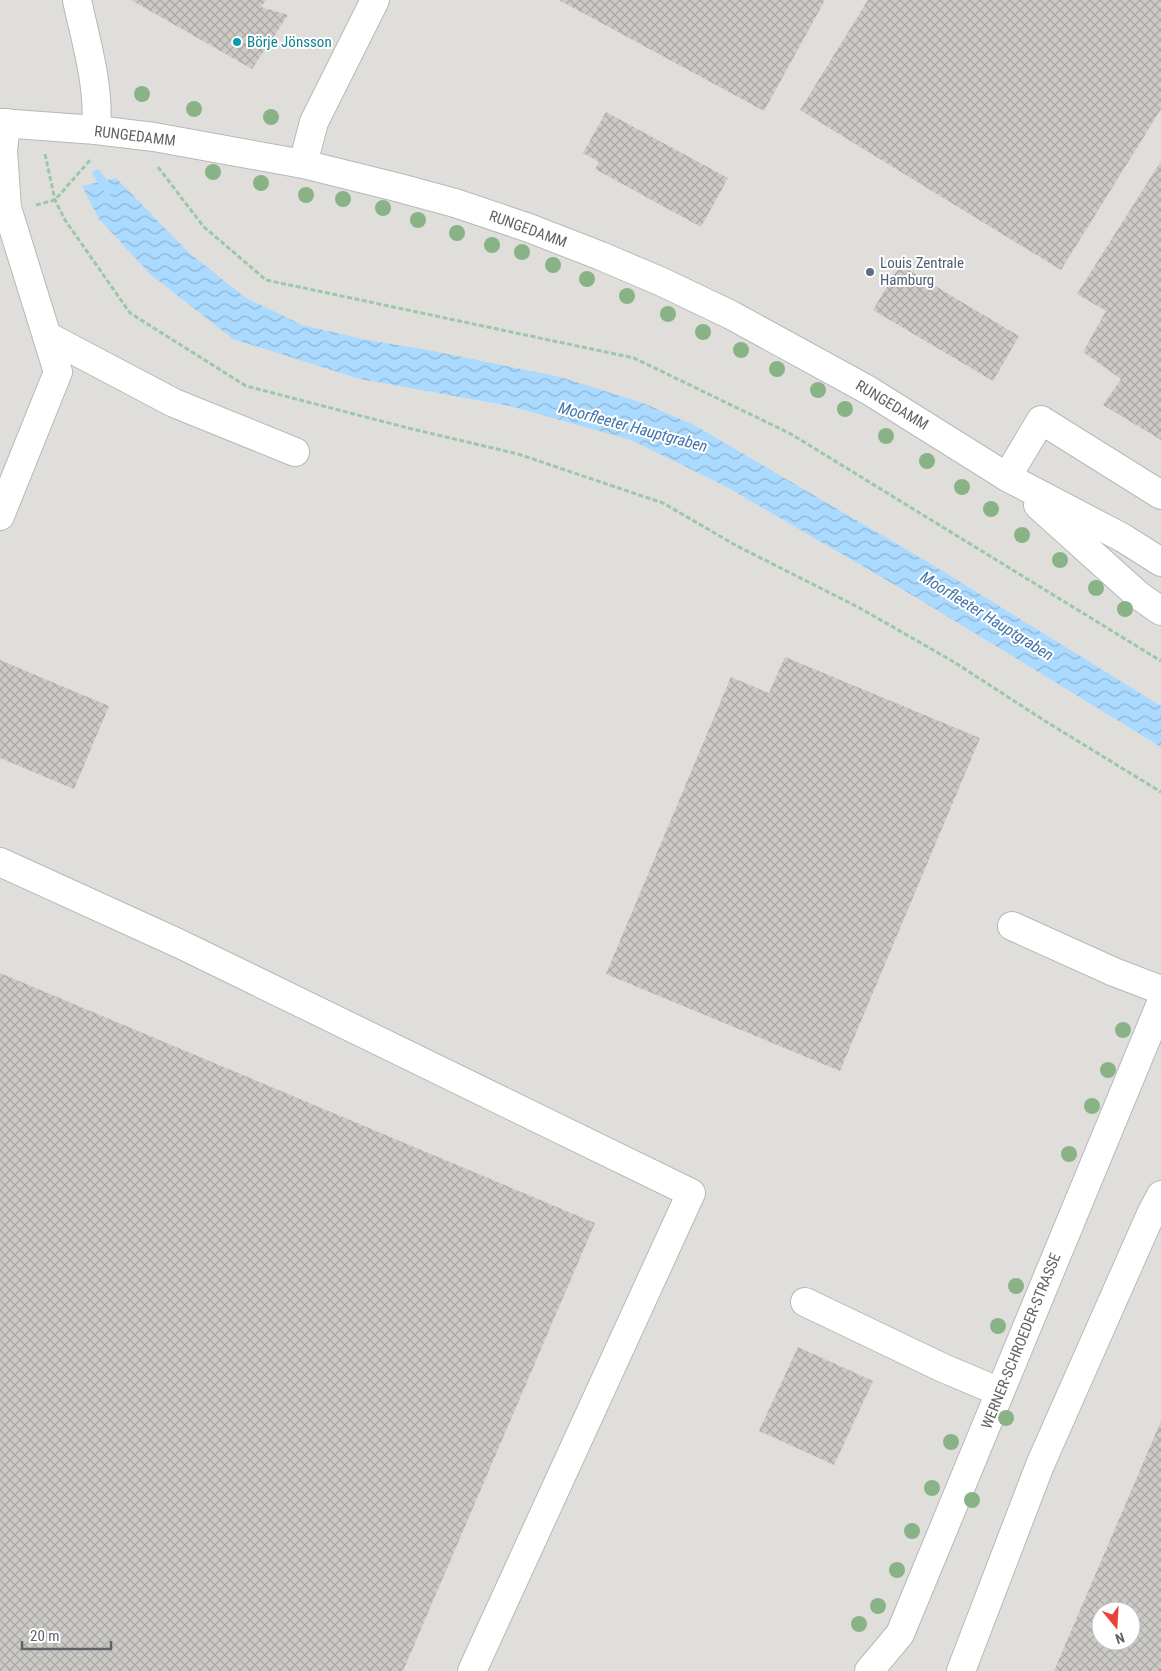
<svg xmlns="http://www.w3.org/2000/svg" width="1161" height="1671" font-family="'Roboto Condensed',sans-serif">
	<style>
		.industrial { fill: #e0deda; fill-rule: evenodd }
		.water { fill: url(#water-waves) }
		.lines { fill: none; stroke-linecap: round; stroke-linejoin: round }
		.stream { stroke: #aadaff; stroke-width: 9 }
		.building { fill: url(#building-cross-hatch); fill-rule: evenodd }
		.minor-casing { stroke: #b5b8bc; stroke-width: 30 }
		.path { stroke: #9cc7a9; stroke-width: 3; stroke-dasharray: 5 2.5; stroke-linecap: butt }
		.minor { stroke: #fff; stroke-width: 28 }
		.tree { fill: #89b387 }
		.culture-dot { fill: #0f9aa8; stroke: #fff; stroke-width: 2 }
		.service-dot { fill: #5c6f8a; stroke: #fff; stroke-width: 2 }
		.labels { text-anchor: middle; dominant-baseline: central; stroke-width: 4; stroke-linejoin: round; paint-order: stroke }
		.culture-label { font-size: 15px; fill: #0d838f; stroke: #fff; text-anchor: start }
		.street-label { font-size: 15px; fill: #5f6368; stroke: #fff }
		.service-label { font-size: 15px; fill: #4e5e75; stroke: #fff; text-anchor: start }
		.water-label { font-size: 16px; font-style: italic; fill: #4174aa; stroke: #fff }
	</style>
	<defs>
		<pattern id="water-waves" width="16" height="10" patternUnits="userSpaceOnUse" patternTransform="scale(1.25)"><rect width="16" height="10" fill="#aadaff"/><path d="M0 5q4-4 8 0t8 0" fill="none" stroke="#8eb4d2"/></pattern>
		<pattern id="building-cross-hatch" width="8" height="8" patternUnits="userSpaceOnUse" patternTransform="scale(1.25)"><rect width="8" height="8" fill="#cccac5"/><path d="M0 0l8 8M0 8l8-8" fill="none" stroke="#a9a8a4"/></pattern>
	</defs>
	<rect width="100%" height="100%" fill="#f1efe8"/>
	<path class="industrial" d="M0,0h1161v1671h-1161zM1101,1611h30v30h-30z"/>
	<polygon class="water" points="116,178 189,253 246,298 302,325 367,340 428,350 560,377 643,403 694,425 931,564 1161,706 1161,747 914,596 723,485 631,440 510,406 360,379 233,339 150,274 99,219 82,186"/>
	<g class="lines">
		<polyline class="stream" points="97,174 109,190"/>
	</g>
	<g class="building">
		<polygon points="131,0 266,0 261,7 288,15 252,69"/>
		<polygon points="559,0 825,0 764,111"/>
		<polygon points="868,0 1161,0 1161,109 1061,270 800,110"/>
		<polygon points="606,112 728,178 701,227 595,169 599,162 583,153"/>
		<polygon points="1161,161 1161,440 1103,405 1121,379 1083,352 1106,311 1077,294"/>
		<polygon points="900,265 1019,336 993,381 873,310"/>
		<polygon points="785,657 980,738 840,1071 606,974 731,677 769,693"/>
		<polygon points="0,660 109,706 74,789 0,758"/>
		<polygon points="0,973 595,1223 403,1671 0,1671"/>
		<polygon points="798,1347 873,1381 834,1465 759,1431"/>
		<path d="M1161,1421v250h-107l75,-175zM1101,1611h30v30h-30z"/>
	</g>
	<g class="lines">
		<defs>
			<g id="minor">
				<path d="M77,0c9,42 23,87 19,130"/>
				<polyline points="0,123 96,130 154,137 303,164 396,187 455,203 529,228 601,256 662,282 731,315 868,390 1007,477 1123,538 1161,562"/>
				<polyline points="303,164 314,122 375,0"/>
				<polyline points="47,336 174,403 295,452"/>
				<polyline points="1007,477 1041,420 1161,495"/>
				<polyline points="1038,505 1138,595 1161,611"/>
				<polyline points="0,516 58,372 7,208 3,151 6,123"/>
				<polyline points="0,862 180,944 691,1193 472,1671"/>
				<polyline points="1012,926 1114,972 1161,990"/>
				<polyline points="805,1302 943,1368 1000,1392"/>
				<polyline points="869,1671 900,1634 1161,1003"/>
				<polyline points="961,1671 1040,1465 1151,1214 1161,1195"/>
			</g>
		</defs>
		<use href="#minor" class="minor-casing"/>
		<g class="path">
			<polyline points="45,154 55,200 65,220 130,313 246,386 408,428 518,454 663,503 737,546 858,607 954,662 1045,721 1161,792"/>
			<polyline points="158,167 203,226 266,280 634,358 791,434 1161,661"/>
			<polyline points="36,205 55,200 91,159"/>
		</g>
		<use href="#minor" class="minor"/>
	</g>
	<g class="tree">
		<circle cx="142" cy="94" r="8"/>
		<circle cx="194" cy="109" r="8"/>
		<circle cx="271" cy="117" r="8"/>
		<circle cx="213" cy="172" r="8"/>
		<circle cx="261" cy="183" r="8"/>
		<circle cx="306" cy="195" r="8"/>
		<circle cx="343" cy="199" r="8"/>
		<circle cx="383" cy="208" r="8"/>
		<circle cx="418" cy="220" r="8"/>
		<circle cx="457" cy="233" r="8"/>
		<circle cx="492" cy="245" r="8"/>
		<circle cx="522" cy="252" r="8"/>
		<circle cx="553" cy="265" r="8"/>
		<circle cx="587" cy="279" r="8"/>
		<circle cx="627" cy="296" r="8"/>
		<circle cx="668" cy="314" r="8"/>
		<circle cx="703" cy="332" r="8"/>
		<circle cx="741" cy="350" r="8"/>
		<circle cx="777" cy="369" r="8"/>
		<circle cx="818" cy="390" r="8"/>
		<circle cx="845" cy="409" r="8"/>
		<circle cx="886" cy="436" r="8"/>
		<circle cx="927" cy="461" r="8"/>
		<circle cx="962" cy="487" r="8"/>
		<circle cx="991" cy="509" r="8"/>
		<circle cx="1022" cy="535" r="8"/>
		<circle cx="1060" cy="560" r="8"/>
		<circle cx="1096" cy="588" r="8"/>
		<circle cx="1125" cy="609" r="8"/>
		<circle cx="1123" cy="1030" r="8"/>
		<circle cx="1108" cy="1070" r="8"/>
		<circle cx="1092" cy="1106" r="8"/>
		<circle cx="1069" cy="1154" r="8"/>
		<circle cx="1016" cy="1286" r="8"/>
		<circle cx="998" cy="1326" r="8"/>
		<circle cx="1006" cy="1418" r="8"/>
		<circle cx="951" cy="1442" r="8"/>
		<circle cx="932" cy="1488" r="8"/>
		<circle cx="972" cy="1500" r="8"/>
		<circle cx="912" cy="1531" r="8"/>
		<circle cx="897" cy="1570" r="8"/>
		<circle cx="878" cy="1606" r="8"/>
		<circle cx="859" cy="1624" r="8"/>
	</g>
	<circle class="culture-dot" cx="237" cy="42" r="5"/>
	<circle class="service-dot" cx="870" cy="272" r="5"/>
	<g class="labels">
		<g class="culture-label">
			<text x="247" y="42">Börje Jönsson</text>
		</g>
		<g class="street-label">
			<text transform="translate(135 136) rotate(7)">RUNGEDAMM</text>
			<text transform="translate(528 229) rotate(20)">RUNGEDAMM</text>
			<text transform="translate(892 405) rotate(31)">RUNGEDAMM</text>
			<text transform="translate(1021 1341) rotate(-68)">WERNER-SCHROEDER-STRASSE</text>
		</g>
		<g class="service-label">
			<text x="880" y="263">Louis Zentrale<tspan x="880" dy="17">Hamburg</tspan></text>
		</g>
		<g class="water-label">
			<text transform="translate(633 427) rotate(15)">Moorfleeter Hauptgraben</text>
			<text transform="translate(987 616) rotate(32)">Moorfleeter Hauptgraben</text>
		</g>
	</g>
	<g transform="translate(1116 1626) rotate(162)"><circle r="24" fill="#ffffff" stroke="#bfc1c3"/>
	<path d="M0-4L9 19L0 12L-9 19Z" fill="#ea4335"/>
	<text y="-8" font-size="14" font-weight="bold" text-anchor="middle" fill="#5f6368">N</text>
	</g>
	<path d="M22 1641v8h89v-8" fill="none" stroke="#5f6368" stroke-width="2.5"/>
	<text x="30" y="1641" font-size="15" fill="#5f6368" stroke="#ffffff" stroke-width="4" paint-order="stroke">20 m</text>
</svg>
